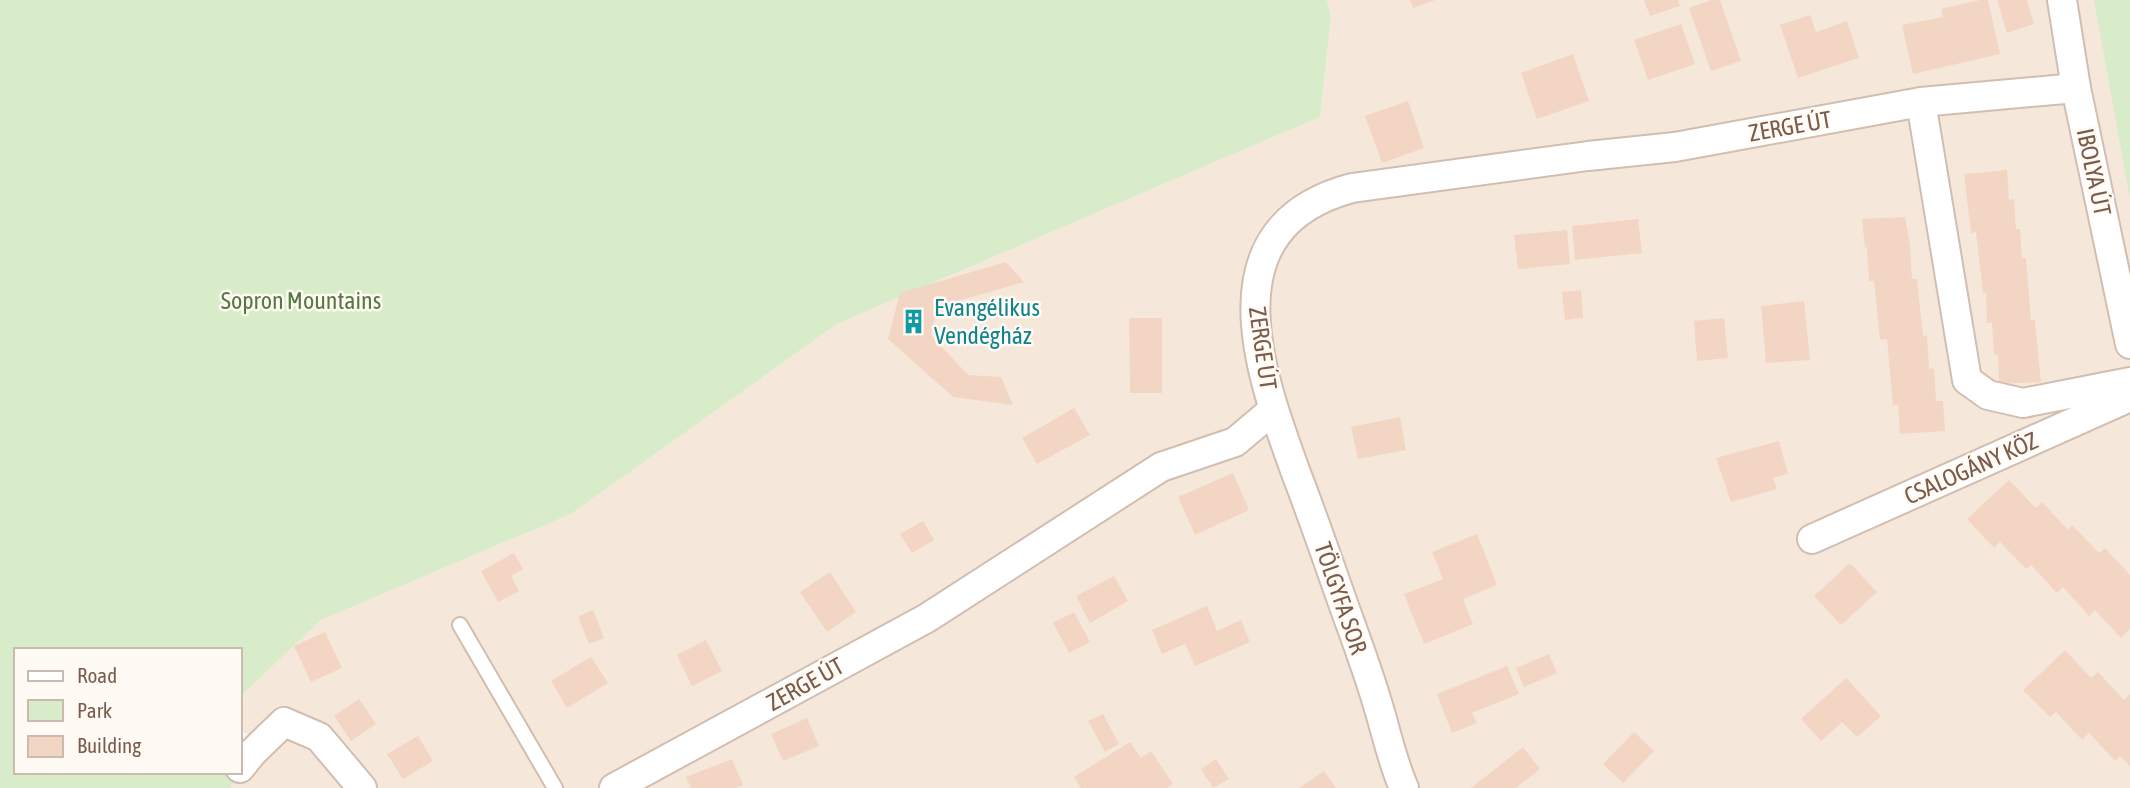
<svg xmlns="http://www.w3.org/2000/svg" width="2130" height="788" font-family="'Asap Condensed',sans-serif">
	<style>
		.residential { fill: #f5e8da }
		.green { fill: #d8ecc9 }
		.building { fill: #f3d5c3 }
		.lines { fill: none; stroke-linecap: round; stroke-linejoin: round }
		.lane-casing { stroke: #d1beb0; stroke-width: 18 }
		.street-casing { stroke: #d1beb0; stroke-width: 32 }
		.lane { stroke: #fff; stroke-width: 14 }
		.street { stroke: #fff; stroke-width: 28 }
		.labels { text-anchor: middle; dominant-baseline: central; stroke-width: 5; stroke-linejoin: round; paint-order: stroke }
		.street-label { font-size: 24px; fill: #7a5c4d; stroke: #fffaf3 }
		.park-label { font-size: 24px; fill: #537a41; stroke: #fffaf3 }
		.culture-label { font-size: 24px; fill: #0d838f; stroke: #fffaf3; text-anchor: start }
	</style>
	<rect width="100%" height="100%" fill="#fdf6ec"/>
	<polygon class="residential" points="1327,0 2130,0 2130,788 230,788 258,742 240,729 240,697 321,620 571,514 837,324 1320,117 1331,17"/>
	<g class="green">
		<polygon points="0,0 1327,0 1331,17 1320,117 837,324 571,514 321,620 240,697 240,650 16,650 16,772 240,772 230,788 0,788"/>
		<polygon points="2094,0 2130,0 2130,199"/>
	</g>
	<g class="building">
		<polygon points="1410,0 1435,0 1413,8"/>
		<polygon points="1644,0 1678,0 1680,6 1650,16"/>
		<polygon points="1711,0 1720,0 1741,61 1711,71 1689,8"/>
		<polygon points="1980,0 1988,0 2000,54 1913,74 1902,25 1943,17 1941,9"/>
		<polygon points="1997,0 2027,0 2034,24 2007,33"/>
		<polygon points="1810,15 1816,32 1847,21 1859,58 1798,78 1780,25"/>
		<polygon points="1681,24 1695,64 1648,80 1634,40"/>
		<polygon points="1573,54 1589,101 1537,119 1521,73"/>
		<polygon points="1408,101 1424,148 1382,163 1365,116"/>
		<polygon points="2007,170 2009,200 2014,199 2016,229 2020,229 2022,258 2026,258 2031,320 2035,320 2041,382 1999,384 1998,354 1994,355 1992,323 1987,323 1986,293 1983,293 1976,232 1971,233 1964,174"/>
		<polygon points="1905,217 1910,245 1912,279 1917,279 1923,336 1927,335 1929,369 1934,368 1936,401 1943,401 1945,431 1900,434 1898,405 1893,405 1887,339 1880,340 1874,281 1869,281 1867,247 1865,249 1862,219"/>
		<polygon points="1638,219 1642,253 1575,260 1572,226"/>
		<polygon points="1567,230 1570,264 1518,269 1514,235"/>
		<polygon points="1006,262 1024,282 937,307 931,335 968,375 1001,377 1013,405 953,397 888,339 900,293"/>
		<polygon points="1581,290 1583,318 1565,320 1562,292"/>
		<polygon points="1804,301 1810,360 1766,363 1761,306"/>
		<polygon points="1129,318 1162,318 1162,393 1130,393"/>
		<polygon points="1724,318 1728,358 1697,361 1694,321"/>
		<polygon points="1074,408 1090,435 1037,464 1022,438"/>
		<polygon points="1400,417 1406,450 1358,459 1351,427"/>
		<polygon points="1779,441 1788,474 1773,478 1777,489 1731,502 1716,458"/>
		<polygon points="1233,473 1249,510 1195,535 1178,497"/>
		<polygon points="2009,480 2036,508 2042,502 2068,530 2072,525 2099,553 2105,548 2130,575 2130,629 2121,638 2095,610 2089,616 2063,587 2057,593 2031,565 2026,569 2000,542 1994,548 1967,519"/>
		<polygon points="923,521 934,540 912,553 900,534"/>
		<polygon points="1477,534 1497,585 1463,599 1473,624 1424,644 1404,594 1443,579 1432,552"/>
		<polygon points="514,553 523,569 511,576 519,591 498,602 481,571"/>
		<polygon points="1850,563 1877,592 1841,625 1814,596"/>
		<polygon points="830,572 856,612 827,632 800,592"/>
		<polygon points="1114,576 1128,601 1090,623 1076,596"/>
		<polygon points="1207,606 1217,631 1241,620 1250,642 1195,666 1185,644 1162,654 1152,630"/>
		<polygon points="593,610 604,638 589,644 578,617"/>
		<polygon points="1074,612 1090,642 1069,653 1053,623"/>
		<polygon points="325,632 342,668 311,682 294,646"/>
		<polygon points="706,640 722,671 692,686 677,655"/>
		<polygon points="2065,650 2091,678 2098,672 2124,700 2130,694 2130,766 2120,756 2115,761 2089,733 2082,740 2056,712 2050,717 2023,690"/>
		<polygon points="1549,654 1557,673 1524,687 1516,668"/>
		<polygon points="591,657 608,683 567,708 551,681"/>
		<polygon points="1507,666 1519,694 1472,713 1477,723 1452,733 1437,694"/>
		<polygon points="1846,678 1881,716 1857,737 1842,722 1821,741 1801,719"/>
		<polygon points="359,699 376,724 351,741 334,716"/>
		<polygon points="1103,714 1119,744 1105,752 1088,721"/>
		<polygon points="807,718 819,746 783,761 771,734"/>
		<polygon points="1634,732 1654,751 1623,783 1603,764"/>
		<polygon points="418,736 433,761 403,779 387,754"/>
		<polygon points="1130,742 1141,758 1151,751 1173,784 1167,788 1081,788 1074,777"/>
		<polygon points="1523,747 1540,769 1516,788 1471,788"/>
		<polygon points="732,759 743,785 735,788 691,788 686,777"/>
		<polygon points="1216,759 1229,779 1213,788 1201,769"/>
		<polygon points="1324,771 1336,788 1299,788"/>
	</g>
	<g class="lines">
		<defs>
			<polyline id="lane" points="460,625 555,788"/>
			<g id="street">
				<polyline points="2062,0 2076,88 2130,344"/>
				<polyline points="1921,102 1967,380 1988,395 2023,403 2130,382"/>
				<polyline points="1812,539 2130,397"/>
				<polyline points="240,768 252,753 284,722 319,737 362,788"/>
				<polyline points="614,788 927,618 1161,467 1235,442 1273,410"/>
				<path d="M1404,788c-12,-27 -18,-57 -27,-86 -11,-37 -25,-73 -38,-110 -14,-40 -28,-80 -43,-119 -37,-101 -90,-246 56,-285l236,-32 87,-9 246,-45 155,-14"/>
			</g>
		</defs>
		<use href="#lane" class="lane-casing"/>
		<use href="#street" class="street-casing"/>
		<use href="#lane" class="lane"/>
		<use href="#street" class="street"/>
	</g>
	<defs>
		<symbol id="building-bare" viewBox="-9 -9 18 18"><path d="M-4-6H4V6H1V3H-1V6H-4ZM-2.5-4.3h1.7v1.8h-1.7ZM.8-4.3h1.7v1.8H.8ZM-2.5-1h1.7V.8h-1.7ZM.8-1h1.7V.8H.8Z" fill="#0f9aa8" stroke="#fffaf3" stroke-width="2.5" paint-order="stroke"/></symbol>
	</defs>
	<g fill-rule="evenodd">
		<use href="#building-bare" x="896" y="304" width="35" height="35"/>
	</g>
	<g class="labels">
		<g class="street-label">
			<text transform="translate(1790 126) rotate(-10)">ZERGE ÚT</text>
			<text transform="translate(2094 172) rotate(78)">IBOLYA ÚT</text>
			<text transform="translate(1263 348) rotate(82)">ZERGE ÚT</text>
			<text transform="translate(1971 468) rotate(-24)">CSALOGÁNY KÖZ</text>
			<text transform="translate(1341 598) rotate(71)">TÖLGYFA SOR</text>
			<text transform="translate(805 684) rotate(-29)">ZERGE ÚT</text>
		</g>
		<g class="park-label">
			<text x="301" y="300">Sopron Mountains</text>
		</g>
		<g class="culture-label">
			<text x="934" y="307">Evangélikus<tspan x="934" dy="28">Vendégház</tspan></text>
		</g>
	</g>
	<rect x="14" y="648" width="228" height="126" fill="#fffaf3" stroke="#cabbb1" stroke-width="2"/>
	<rect x="28" y="671" width="35" height="10" fill="#ffffff" stroke="#cabbb1" stroke-width="2"/>
	<text x="77" y="683" font-size="21" fill="#7a5c4d">Road</text>
	<rect x="28" y="700" width="35" height="21" fill="#d8ecc9" stroke="#cabbb1" stroke-width="2"/>
	<text x="77" y="718" font-size="21" fill="#7a5c4d">Park</text>
	<rect x="28" y="736" width="35" height="21" fill="#f3d5c3" stroke="#cabbb1" stroke-width="2"/>
	<text x="77" y="753" font-size="21" fill="#7a5c4d">Building</text>
</svg>
